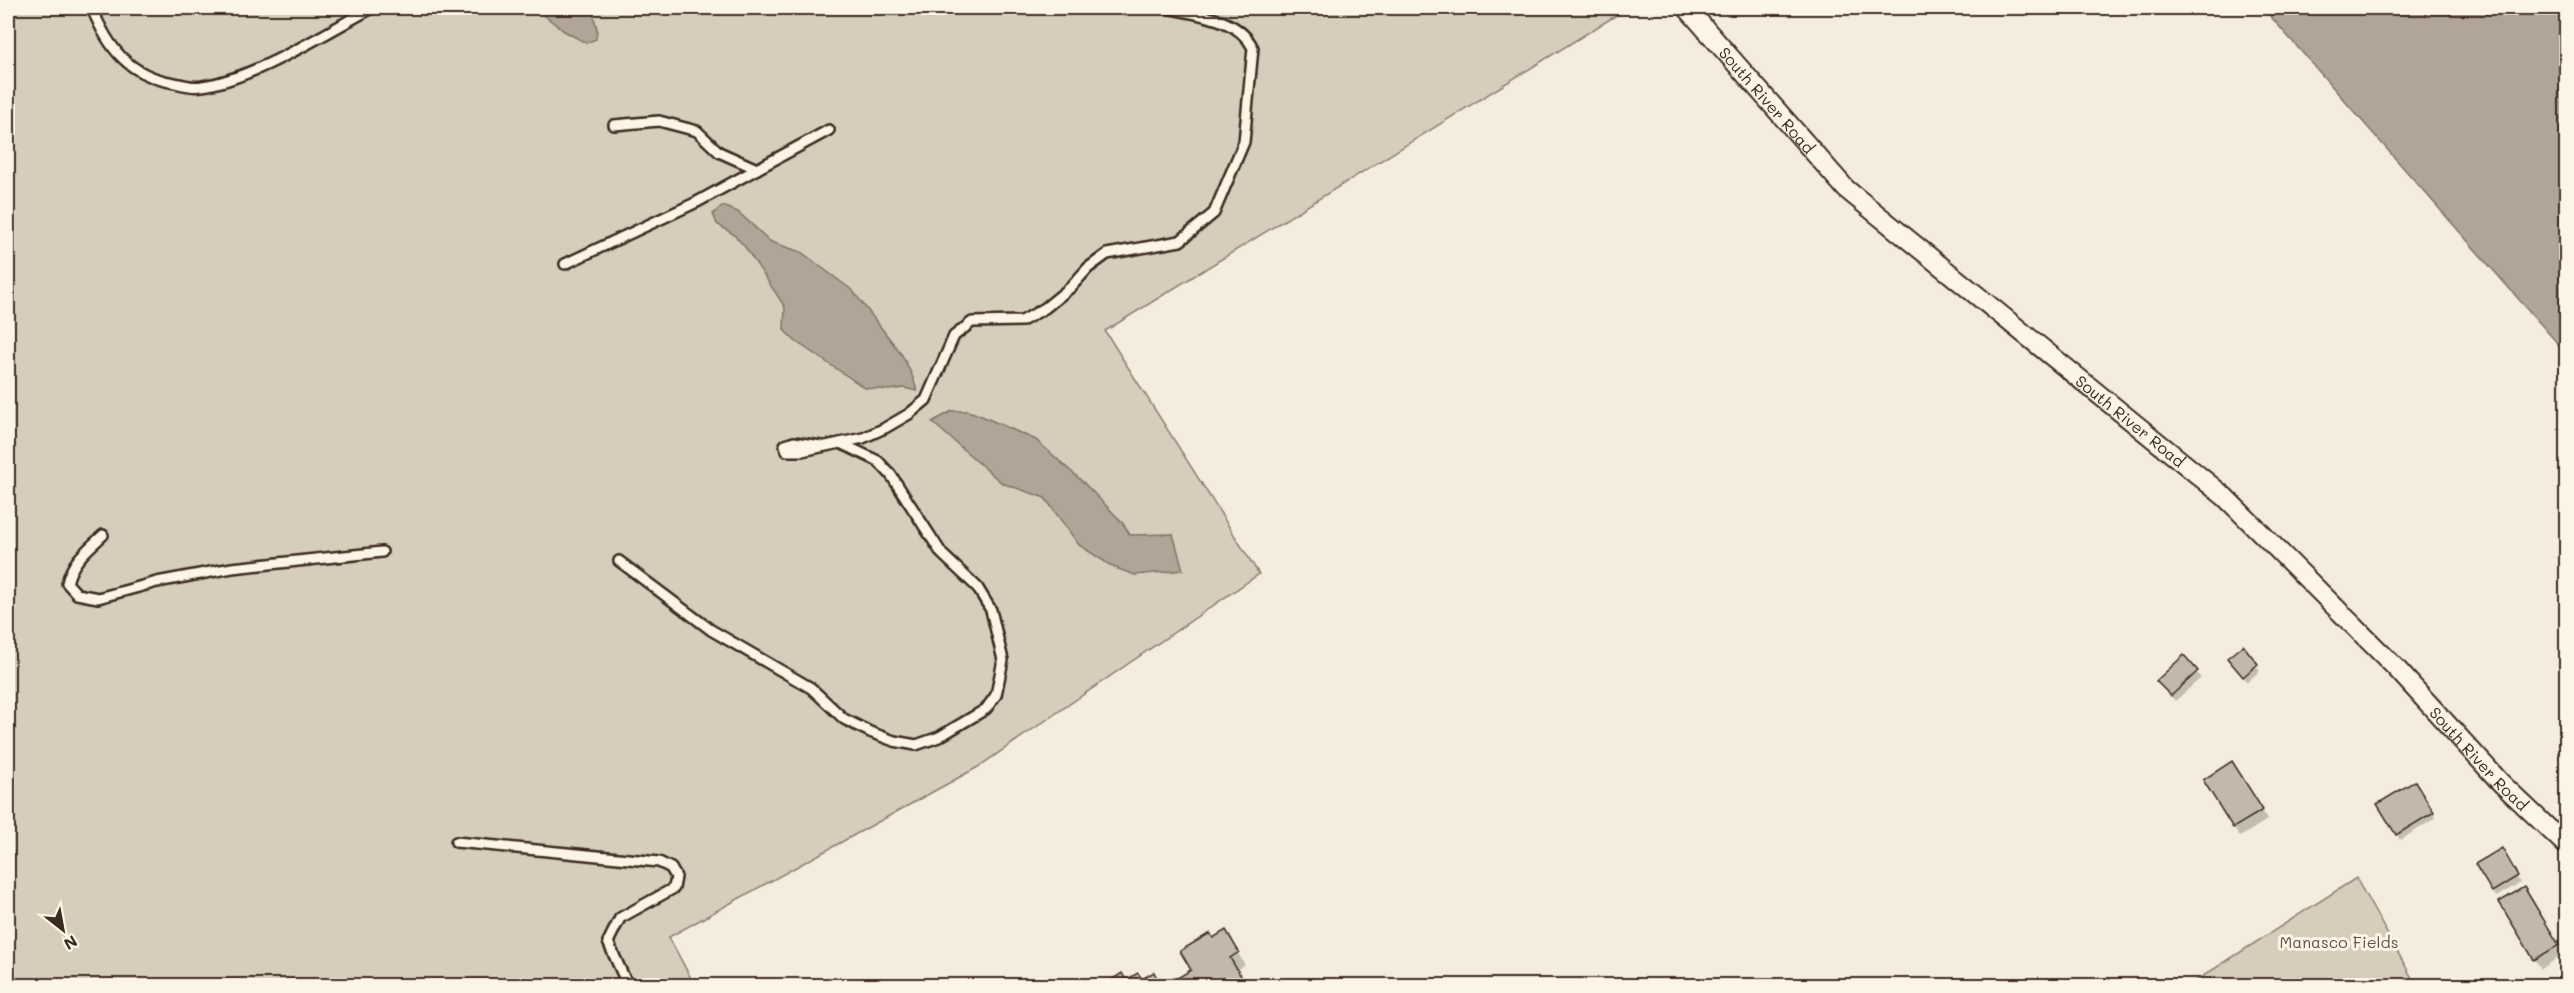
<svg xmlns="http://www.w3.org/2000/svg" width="2574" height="993" font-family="Mali,sans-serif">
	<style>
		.green { fill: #d6cdbd; stroke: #887c6e; stroke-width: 1.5 }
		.water { fill: #b0a596; stroke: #817466; stroke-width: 1.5 }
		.shadow { fill: #0003 }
		.building { fill: #c3b9aa; stroke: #3b2a1e; stroke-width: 1.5 }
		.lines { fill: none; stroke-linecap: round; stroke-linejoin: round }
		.lane-casing { stroke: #3b2a1e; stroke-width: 14 }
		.street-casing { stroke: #3b2a1e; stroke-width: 22 }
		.lane { stroke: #fcf5e5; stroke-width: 9 }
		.street { stroke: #fcf5e5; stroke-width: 18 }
		.labels { text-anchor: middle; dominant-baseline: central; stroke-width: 6; stroke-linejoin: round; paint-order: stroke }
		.street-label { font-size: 16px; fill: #3b2a1e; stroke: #fcf5e5 }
		.park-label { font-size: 16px; fill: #625346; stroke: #fcf5e5 }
	</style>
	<rect width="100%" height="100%" fill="#f4eddd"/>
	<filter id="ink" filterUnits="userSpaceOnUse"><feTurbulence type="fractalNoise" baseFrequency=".0167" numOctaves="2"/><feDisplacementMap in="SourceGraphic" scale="12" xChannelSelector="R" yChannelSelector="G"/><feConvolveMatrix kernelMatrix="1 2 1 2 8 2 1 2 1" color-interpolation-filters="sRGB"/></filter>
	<g filter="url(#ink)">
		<g class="green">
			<polygon points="8,8 1628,8 1105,331 1259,574 978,767 669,937 695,986 8,985"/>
			<polygon points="2356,878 2416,985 2189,985"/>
		</g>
		<g class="water">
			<polygon points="535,8 592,8 597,29 596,39 586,43 564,31"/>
			<polygon points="2263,8 2566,8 2566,353"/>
			<polygon points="723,206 738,212 771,242 801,252 853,291 902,355 912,375 917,391 904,388 889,390 865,388 795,341 784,330 785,307 745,247 733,234 717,224 713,214"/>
			<polygon points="952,411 968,411 977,414 1036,440 1084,483 1122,522 1130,535 1173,534 1183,570 1135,575 1113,567 1079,545 1045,498 1002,483 932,422"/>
		</g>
		<g class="shadow">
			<polygon points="2243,647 2260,671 2247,682 2232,664"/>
			<polygon points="2184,657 2201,678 2175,701 2158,681"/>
			<polygon points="2415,783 2436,818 2400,840 2379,804"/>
			<polygon points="2210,790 2262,811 2267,820 2240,837"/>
			<polygon points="2501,850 2520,883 2496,897 2477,864"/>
			<polygon points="2524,889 2563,955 2541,969 2501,902"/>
			<polygon points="1225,932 1245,965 1236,970 1193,970 1212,940"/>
		</g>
		<g class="building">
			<polygon points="2243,645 2258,664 2243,677 2227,658"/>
			<polygon points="2184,655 2198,671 2171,696 2156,681"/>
			<polygon points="2232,761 2263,810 2233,828 2203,780"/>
			<polygon points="2415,781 2434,812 2396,835 2377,804"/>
			<polygon points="2502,848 2518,876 2492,892 2475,864"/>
			<polygon points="2524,887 2559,945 2534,960 2499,902"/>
			<polygon points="1226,930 1239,952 1230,958 1247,986 1164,986 1191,970 1180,951 1210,933 1213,938"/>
			<polygon points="1154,972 1161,986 1102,986 1122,973 1126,980 1138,973 1142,979"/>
		</g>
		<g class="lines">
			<defs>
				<g id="lane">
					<path d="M92,8c16,40 37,68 83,75 8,2 19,5 27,3 52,-7 123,-53 170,-78"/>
					<polyline points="614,125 659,121 697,131 719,152 757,169 829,130"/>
					<polyline points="565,264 697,202 757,169"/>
					<path d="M840,443l23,-5 22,-10 24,-14 17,-14 28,-64 18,-14 50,-1 23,-13 26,-21 17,-19 19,-14 73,-13 34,-28 30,-71 9,-94c-15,-31 -56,-33 -86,-40"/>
					<path d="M103,535c-16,15 -31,26 -36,48l10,11 21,4 59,-16 75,-14 150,-16"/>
					<polyline points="619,561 711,630 811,688 844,719 870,732 894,741 916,745 939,737 986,709 996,695 1003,660 991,610 977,587 942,554 891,475 878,461 840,443 802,451 787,451 785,445 794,442 821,446"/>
					<polyline points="456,842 659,862 671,868 676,877 674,888 620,918 608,942 628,986"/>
				</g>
				<g id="street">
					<path id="s1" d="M1687,8l159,181 379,308 171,171 105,115 65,62"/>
				</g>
			</defs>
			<use href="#lane" class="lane-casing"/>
			<use href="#street" class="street-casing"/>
			<use href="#lane" class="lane"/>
			<use href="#street" class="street"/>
		</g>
	</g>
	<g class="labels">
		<g class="street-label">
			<text stroke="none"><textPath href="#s1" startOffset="122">South River Road</textPath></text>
			<text stroke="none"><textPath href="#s1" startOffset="608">South River Road</textPath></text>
			<text stroke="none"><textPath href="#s1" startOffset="1094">South River Road</textPath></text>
		</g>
		<g class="park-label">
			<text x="2339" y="941">Manasco Fields</text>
		</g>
	</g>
	<rect width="2574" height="993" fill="none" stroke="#fcf5e5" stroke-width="30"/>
	<rect x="15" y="15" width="2544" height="963" fill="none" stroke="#3b2a1e" stroke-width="2" filter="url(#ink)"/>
	<g transform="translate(63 930) rotate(149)" stroke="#fcf5e5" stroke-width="4.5" paint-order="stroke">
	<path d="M0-4.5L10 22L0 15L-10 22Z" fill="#3b2a1e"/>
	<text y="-9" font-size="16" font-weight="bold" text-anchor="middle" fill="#3b2a1e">N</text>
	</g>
</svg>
